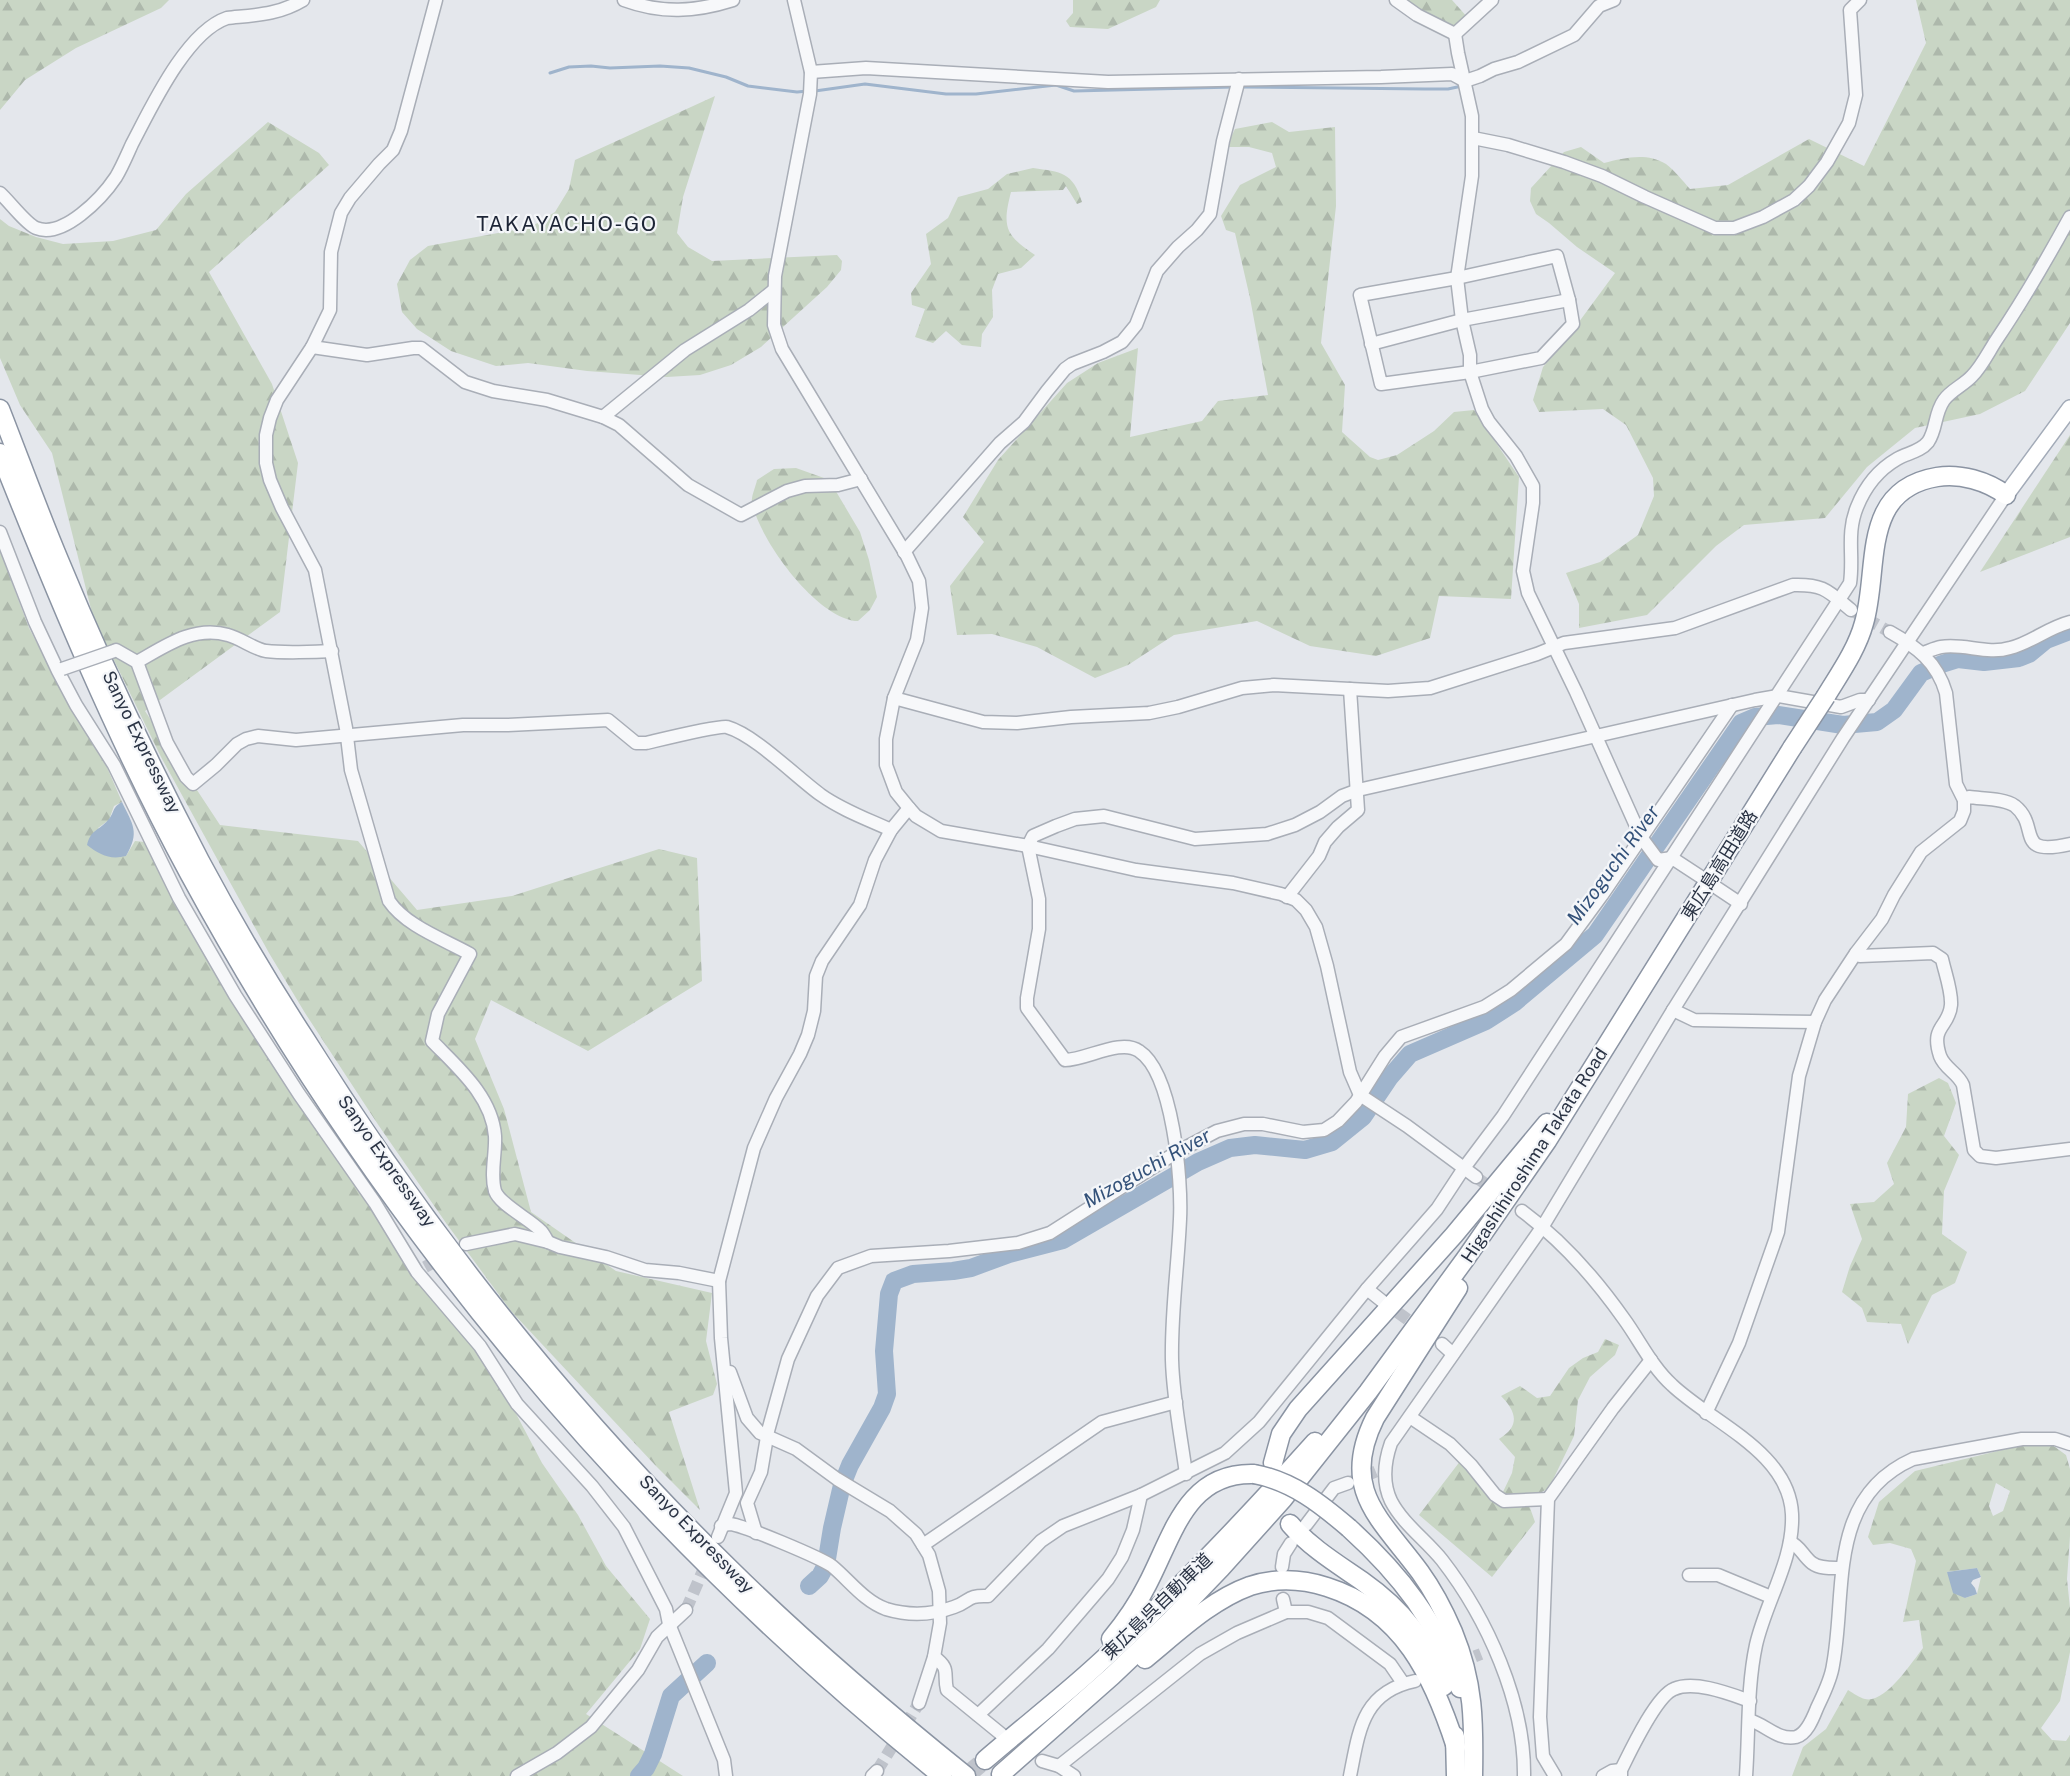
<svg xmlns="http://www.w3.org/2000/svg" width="2070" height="1776" font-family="'Public Sans','Noto Sans JP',sans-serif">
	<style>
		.forest { fill: url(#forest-firs); fill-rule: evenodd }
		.water { fill: #9fb4cc }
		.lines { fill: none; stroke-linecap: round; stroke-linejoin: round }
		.stream { stroke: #9fb4cc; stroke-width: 3 }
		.river { stroke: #9fb4cc; stroke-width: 18 }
		.minor-tunnel { stroke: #bfc3cb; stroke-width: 12; stroke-dasharray: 12 6; stroke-linecap: butt }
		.highway-tunnel { stroke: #bfc3cb; stroke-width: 18; stroke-dasharray: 18 9; stroke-linecap: butt }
		.minor-casing { stroke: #a9aeb7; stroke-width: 15 }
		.major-casing { stroke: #a3abb8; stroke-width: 18 }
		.highway-casing { stroke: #8b94a3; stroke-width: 21 }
		.minor { stroke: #f7f8fa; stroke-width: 12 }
		.major { stroke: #fff; stroke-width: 15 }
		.highway { stroke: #fff; stroke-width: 18 }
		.minor-bridge-casing { stroke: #a9aeb7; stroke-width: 15; stroke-linecap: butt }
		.highway-bridge-casing { stroke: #8b94a3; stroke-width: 21; stroke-linecap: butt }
		.minor-bridge { stroke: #f7f8fa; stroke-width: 12 }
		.highway-bridge { stroke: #fff; stroke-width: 18 }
		.labels { text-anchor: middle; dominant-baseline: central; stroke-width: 4.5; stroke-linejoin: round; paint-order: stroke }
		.street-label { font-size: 18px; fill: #2b3445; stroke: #f4f6f9 }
		.water-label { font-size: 20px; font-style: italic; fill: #34527a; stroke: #f4f6f9 }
		.quarter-label { font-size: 21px; letter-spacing: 1.5px; fill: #1d2536; stroke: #f4f6f9 }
	</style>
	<defs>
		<pattern id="forest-firs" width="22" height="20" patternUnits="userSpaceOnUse" patternTransform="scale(1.5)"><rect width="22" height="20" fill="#c9d6c5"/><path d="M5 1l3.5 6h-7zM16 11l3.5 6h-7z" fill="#adb8ab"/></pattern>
	</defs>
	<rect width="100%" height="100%" fill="#e4e7ec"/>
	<g class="forest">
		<polygon points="0,0 169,0 161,8 76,48 25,80 0,110"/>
		<polygon points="1073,0 1160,0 1156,7 1108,29 1070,27 1066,21 1073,13"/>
		<polygon points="1403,0 1452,0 1468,18 1452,28"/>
		<path d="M1916,0h154v323l-45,68 -45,23 -65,14 -48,39 -42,51 -81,7 -28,21 -69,69 -68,13v-24l-13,-31 34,-11 38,-27 16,-39 -1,-18 -27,-53 -23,-16 -64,3 -6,-12 10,-33 16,-18 56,-76 -38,-26 -28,-24 -13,-9 -6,-13 1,-13 33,-36 17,-5 23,16c20,-5 42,-11 62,1 8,6 17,17 24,25l38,-4 81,-46 55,27 62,-123z"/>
		<polygon points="715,96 683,197 677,233 688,247 712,261 837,255 842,261 841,270 827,287 761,347 731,365 700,375 667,377 587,371 528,363 496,366 451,351 417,329 402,312 397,284 410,260 428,246 531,227 555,212 569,189 575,160"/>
		<polygon points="268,122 319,153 329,165 209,272 272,384 298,463 280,612 145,711 220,825 358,841 417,910 512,896 659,849 697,858 702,981 588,1051 491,1000 475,1039 504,1109 531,1212 616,1271 712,1293 706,1341 717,1384 713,1395 669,1412 700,1510 655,1465 511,1311 446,1223 379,1126 305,1013 269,953 161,757 93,617 52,453 20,405 0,358 0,219 9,226 36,237 63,244 113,241 156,230 186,194"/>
		<polygon points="1272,122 1289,132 1335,127 1336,206 1321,343 1345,385 1342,432 1370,457 1378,460 1397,455 1434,431 1454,412 1474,410 1519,477 1511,599 1439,596 1430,638 1376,656 1310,646 1257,621 1174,635 1128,665 1095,678 1037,647 992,634 957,635 950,586 984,542 963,517 998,460 1067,383 1098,363 1138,348 1130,437 1202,421 1218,401 1268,395 1250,298 1235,233 1226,230 1221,216 1240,185 1276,167 1272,153 1249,147 1226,147 1235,129"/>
		<path d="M1033,168c28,4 40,4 49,34l-5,2 -11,-18 -3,4 -52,2c-9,35 -6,43 24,63l-14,13 -23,6 -6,16 1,27 -11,17 -1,13 -19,-2 -16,-14 -13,12 -18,-6 10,-28 -13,-4 -1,-12 20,-29 -5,-30 22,-16 10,-21 30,-8 19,-15z"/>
		<polygon points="2070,435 2070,537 1980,572"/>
		<path d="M796,468l28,10 10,10 26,44 9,28 8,37 -7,13 -12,11c-40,-1 -99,-81 -106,-119 -1,-6 4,-16 5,-22l17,-11z"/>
		<polygon points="0,551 29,628 70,706 106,765 122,802 114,806 109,820 98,828 126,856 135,841 145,842 176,902 230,998 294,1096 372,1207 400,1256 476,1350 512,1406 542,1463 578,1515 606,1566 650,1619 640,1649 586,1714 683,1776 0,1776"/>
		<polygon points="1939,1078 1948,1083 1956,1103 1944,1136 1959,1155 1944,1191 1942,1234 1967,1252 1955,1283 1932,1295 1908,1344 1901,1324 1867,1322 1862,1308 1842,1292 1850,1266 1862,1239 1850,1204 1874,1202 1894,1184 1887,1163 1906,1127 1908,1094"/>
		<path d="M1605,1339l14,6 -4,10 -25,22 -12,23 -4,36 -25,52 -9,5 -38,1 10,-21 3,-16 -16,-18c22,-13 17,-28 2,-43l19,-10 17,12 13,-2 19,-28 14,-10 15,-6z"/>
		<path d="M2031,1443l20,1 15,11 4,14v67l-3,43 3,29v44l-10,49 -19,27 11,12 14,1 4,-6v41h-278l11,-29 23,-18 22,-39c5,3 12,8 17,9 20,5 47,-37 58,-51l-4,-28 -16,2 13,-61 -5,-12 -21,-6 -17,2 -5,-8 11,-35 36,-31zM1996,1483l14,8 -7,20 -10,5 -4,-10zM1977,1568l4,9 -4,17 -12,4 -18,-26z"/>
		<polygon points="1461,1460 1491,1501 1500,1505 1529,1505 1535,1522 1492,1577 1419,1515"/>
	</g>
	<g class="water">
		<path d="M122,802c11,23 18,30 4,54 -16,4 -26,-1 -39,-11 4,-16 12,-14 21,-25 7,-7 3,-12 14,-18z"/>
		<polygon points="1977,1568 1981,1577 1973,1580 1971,1583 1975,1588 1977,1594 1965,1598 1953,1593 1947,1572"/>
	</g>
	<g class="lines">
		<g class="stream">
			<polyline points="550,73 569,67 591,66 610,68 660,66 689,68 726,77 748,86 797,92 808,91"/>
			<polyline points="1241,87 1425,89 1448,89 1462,86"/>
			<polyline points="815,91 865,84 946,94 976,94 1056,85 1074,91 1234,87"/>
		</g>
		<g class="river">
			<polyline points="809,1586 820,1576 826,1565 832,1528 842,1485 850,1465 882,1408 887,1394 884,1351 889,1294 894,1281 913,1274 953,1271 971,1268 1009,1254 1063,1240 1198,1162 1230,1148 1255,1145 1305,1150 1332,1142 1363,1117 1390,1077 1410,1054 1486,1021 1514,1003 1595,935 1741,723 1755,717 1778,715 1843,725 1877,722 1894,710 1921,673 1942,664 1958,659 1984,662 2019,658 2029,654 2046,640 2070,631"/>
			<polyline points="639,1776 646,1768 653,1754 671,1696 707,1663"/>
		</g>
		<g class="minor-tunnel">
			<polyline points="1851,610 1890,632"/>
			<polyline points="1476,1177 1522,1211"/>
			<polyline points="425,1267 445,1256"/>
			<polyline points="1383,1302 1442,1344"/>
			<polyline points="1348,1483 1377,1471"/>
			<polyline points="686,1610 708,1559"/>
			<polyline points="1458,1663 1481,1654"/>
			<polyline points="877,1771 919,1703"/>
		</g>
		<polyline class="highway-tunnel" points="966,1776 985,1760"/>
		<defs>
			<g id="minor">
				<path d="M436,0l-35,131 -8,19 -14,14 -29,34 -9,15 -10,39 -1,58 -18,37 -35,53 -7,18 -4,17v28l4,17 12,28 33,62 31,158 5,42 38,131c17,25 54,38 81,53l-32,60 -6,27c25,26 60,55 63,95 1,18 -5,38 0,55 5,14 35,28 46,40 3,3 5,8 7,11"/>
				<path d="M624,0c38,14 71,12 109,0"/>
				<polyline points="794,0 811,72 810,94 775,276 774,325 782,349 907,556 919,581 922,608 917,640 894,698 886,739 886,765 896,792 909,808 916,816 941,831 1028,846 1136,870 1233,883 1281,894 1296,900 1306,910 1316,927 1327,966 1350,1072 1360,1095 1407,1126 1476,1177"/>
				<polyline points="1396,0 1417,15 1455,34"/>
				<polyline points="1455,34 1458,53 1472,116 1472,176 1457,278 1462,320 1470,355 1470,372 1482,409 1489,422 1516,456 1533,486 1533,503 1523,571 1528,593 1576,692 1641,837 1658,860 1672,858 1701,877"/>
				<polyline points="1455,34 1492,0"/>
				<polyline points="811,72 866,68 1108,82 1381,77 1452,74 1465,81 1480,76 1494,69 1518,62 1574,35 1599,6 1614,0"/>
				<polyline points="1473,138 1508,145 1564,162 1602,176 1645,197 1715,228 1734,228 1763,217 1794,200 1809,186 1827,162 1849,123 1856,95 1850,10 1860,0"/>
				<path d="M0,193c9,8 26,31 36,35 27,11 66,-30 80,-51 6,-10 11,-22 16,-33 19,-36 54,-112 95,-126 28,-3 51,-3 76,-18"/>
				<polygon points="1557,256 1569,300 1573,324 1541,358 1470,372 1381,384 1360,295 1457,278"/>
				<polyline points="1371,344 1462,320 1569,300"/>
				<polyline points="312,347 367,355 413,348 421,348 465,382 493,391 547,400 603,417 619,425 688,485 741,515 787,491 805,486 838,485 861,479"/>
				<polyline points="603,417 685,350 749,310 774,290"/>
				<polyline points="0,532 35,622 58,671 76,705 114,765 179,898 235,995 299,1094 375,1203 417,1272 480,1346 517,1404 592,1486 624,1527 666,1609 669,1624 724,1760 726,1776"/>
				<polyline points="904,552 1000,443 1024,422 1047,391 1065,369 1072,364 1103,352 1122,342 1136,325 1157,271 1178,247 1197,230 1210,214 1223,141 1239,79"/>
				<path d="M114,651l2,-1 21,12 30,81 19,34 7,7 23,-19 21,-21 9,-5 12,-3 38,4 167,-15h45l100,-5 28,23h10c13,-3 73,-18 81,-16 28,8 69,50 94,68 21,15 46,24 70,35"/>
				<path d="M1923,653c6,-2 12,-5 18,-6 23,-4 46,8 69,1 21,-5 37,-20 60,-26"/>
				<path d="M137,662c28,-16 57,-37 91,-27 12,3 28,15 38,16 16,2 50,1 66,0"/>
				<path d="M894,698l89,24 34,1 54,-6 78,-4 29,-6 64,-19 32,-3 114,6 42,-3 107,-34 27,-11 111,-15 118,-43c31,-1 35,6 58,25"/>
				<path d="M1964,800l5,-3c13,2 35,1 46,9 26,21 -2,51 55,38"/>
				<polyline points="1717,888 1741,904"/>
				<polyline points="1287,897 1319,856 1325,842 1338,827 1358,810 1350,689"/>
				<path d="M1856,953l4,3 73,-3 9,6c3,14 10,32 9,46 -2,23 -21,20 -11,51 5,13 18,17 23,29l11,65 6,6 16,2 74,-9"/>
				<polyline points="1673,1010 1694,1020 1815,1022"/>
				<path d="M1522,1211c41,30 73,67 102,108 16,22 28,48 48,66 40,38 117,67 120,129 2,46 -26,87 -36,131 -9,42 -7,88 -10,131"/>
				<polyline points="466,1244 515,1234 548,1242 560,1247 606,1257 645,1270 679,1273 719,1281"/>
				<polyline points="1367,1289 1382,1301"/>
				<polyline points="1442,1344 1453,1354"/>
				<polyline points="730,1372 747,1418 760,1433 796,1449 837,1479 890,1511 916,1534 929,1555 939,1591 940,1623 934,1657 919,1703"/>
				<path d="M1706,1413l33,-70 39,-111 21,-156 16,-54 10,-22 31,-47 26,-34 12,-24 27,-43 39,-31 4,-10v-11l-8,-16 -10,-91c-9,-31 -29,-46 -56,-61"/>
				<polyline points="1410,1417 1450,1444 1471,1465 1495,1495 1504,1501 1548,1499"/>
				<path d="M1186,1474c-5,-38 -13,-76 -14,-114 -1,-47 6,-94 8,-141 2,-39 -7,-146 -41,-168 -18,-13 -53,9 -74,9l-38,-52v-10l12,-69v-30l-11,-53 5,-10 23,-10 19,-7 29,-3 91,23 72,-5 28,-9 25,-13 22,-16 16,-6 397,-90 23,-4 63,11 19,-7h9"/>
				<polyline points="1306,1525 1334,1488 1348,1483"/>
				<path d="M721,1526c1,0 7,-2 9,-2 13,1 91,34 102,42 18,15 32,35 54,43 23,7 46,6 68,-2 17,-6 12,-12 34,-11l53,-55 22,-15 78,-31 84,-42 34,-31 108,-133 70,-80 27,-41 39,-52 347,-533c4,-27 -4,-49 7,-76 8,-20 21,-37 40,-48 10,-6 23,-7 31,-17 9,-13 6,-28 16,-42 7,-10 20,-15 28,-24 10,-10 17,-25 25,-37 27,-40 50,-80 73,-122"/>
				<polyline points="756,1533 747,1503 761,1472 768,1431 788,1359 817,1296 838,1268 871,1256 949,1251 1018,1243 1050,1233 1177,1152 1217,1131 1244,1124 1263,1124 1303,1132 1324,1130 1338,1121 1356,1102 1385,1056 1401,1037 1484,1007 1511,990 1566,944 1602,895 1732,705"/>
				<polyline points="718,1537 736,1493 721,1338 719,1281 754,1148 776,1098 800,1054 808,1035 814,1011 816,976 822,961 860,905 875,860 891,830 909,808"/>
				<path d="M1790,1542c10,4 13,14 22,21 8,6 20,5 30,5"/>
				<polyline points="923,1545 1102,1422 1176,1402"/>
				<polyline points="1282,1567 1284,1554 1291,1543"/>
				<polyline points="1689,1575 1718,1575 1771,1597"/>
				<polyline points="1283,1599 1286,1612"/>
				<path d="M934,1657c17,12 9,16 13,33l54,44"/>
				<polyline points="978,1715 1048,1649 1108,1579 1122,1557 1133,1530 1141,1495"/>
				<path d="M1749,1720c16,4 29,21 47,17 11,-3 17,-19 21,-29 6,-13 14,-28 16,-43 14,-74 -7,-167 80,-206l109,-20h33l15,5"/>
				<polyline points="1042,1761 1059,1766 1074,1776"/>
				<polyline points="1059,1766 1200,1654 1237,1633 1286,1612 1308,1612 1328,1618 1390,1664 1403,1683"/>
				<polyline points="517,1776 557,1753 591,1727 638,1670 657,1637 686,1610"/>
				<polyline points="872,1776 877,1771"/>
				<path d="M1350,1776c9,-45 12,-84 65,-95"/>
				<path d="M1524,1776c1,-74 -37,-158 -82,-216 -16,-20 -39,-36 -51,-59 -9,-19 -7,-38 0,-58l152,-217 130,-216 170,-272 163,-243"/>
				<polyline points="1555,1776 1543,1756 1540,1717 1548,1499 1613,1408 1651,1360"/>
				<polyline points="1603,1776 1612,1771 1621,1770"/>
				<path d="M1621,1776v-6c9,-18 35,-74 53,-81 21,-9 56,5 76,12"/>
			</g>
			<polyline id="major" points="2006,495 2070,408"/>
			<g id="highway">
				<path d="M0,409c20,51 38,101 59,151 42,102 90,203 141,301 32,60 67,119 104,176 120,192 263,372 425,531 75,74 155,142 237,208"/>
				<path d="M0,453c57,143 116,286 190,422 190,350 442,650 752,901"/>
				<path d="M1826,696c14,-23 31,-47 38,-73 16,-54 -5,-133 73,-146 23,-4 50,4 69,18"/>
				<path d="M1458,1288l-83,130c-36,72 6,101 45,154 13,18 24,39 33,60 21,51 21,90 20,144"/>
				<polyline points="1273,1463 1281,1434 1298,1409 1454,1235 1547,1123"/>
				<path d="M1290,1524c21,24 46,39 72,57 41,29 64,59 82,105"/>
				<path d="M1349,1528c52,47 88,94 111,160"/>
				<path d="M1111,1639c14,-17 26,-34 36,-54 26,-49 39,-113 107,-111"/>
				<path d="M1145,1659c32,-26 66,-59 105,-73 25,-8 52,-7 77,1 76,24 106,89 129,160"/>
				<polyline points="1455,1736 1456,1776"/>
				<path d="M985,1760c37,-32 76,-62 112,-95 77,-70 149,-146 218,-223"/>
				<polyline points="1001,1774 1112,1676 1171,1620 1221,1568 1283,1499 1368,1392 1466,1258 1547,1141 1792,748"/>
			</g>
		</defs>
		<use href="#minor" class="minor-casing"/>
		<use href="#major" class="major-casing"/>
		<use href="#highway" class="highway-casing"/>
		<use href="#minor" class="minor"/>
		<use href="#major" class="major"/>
		<use href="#highway" class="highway"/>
		<defs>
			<polyline id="minor-bridge" points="62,669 114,651"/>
			<g id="highway-bridge">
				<polyline points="1792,748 1826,696"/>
				<path d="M1254,1474c38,7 67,30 95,54"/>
			</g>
		</defs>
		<use href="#minor-bridge" class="minor-bridge-casing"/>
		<use href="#highway-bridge" class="highway-bridge-casing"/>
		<use href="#minor-bridge" class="minor-bridge"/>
		<use href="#highway-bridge" class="highway-bridge"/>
	</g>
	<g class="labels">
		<g class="street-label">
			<text transform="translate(142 742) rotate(64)">Sanyo Expressway</text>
			<text transform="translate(1719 865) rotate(-58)">東広島高田道路</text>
			<text transform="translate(1534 1155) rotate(-57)">Higashihiroshima Takata Road</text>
			<text transform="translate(387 1161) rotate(55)">Sanyo Expressway</text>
			<text transform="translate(697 1534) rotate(46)">Sanyo Expressway</text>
			<text transform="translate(1157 1606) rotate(-44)">東広島呉自動車道</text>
		</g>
		<g class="water-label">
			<text transform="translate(1613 865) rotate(-54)">Mizoguchi River</text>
			<text transform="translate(1147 1168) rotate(-29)">Mizoguchi River</text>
		</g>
		<g class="quarter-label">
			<text x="567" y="223">TAKAYACHO-GO</text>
		</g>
	</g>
</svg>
